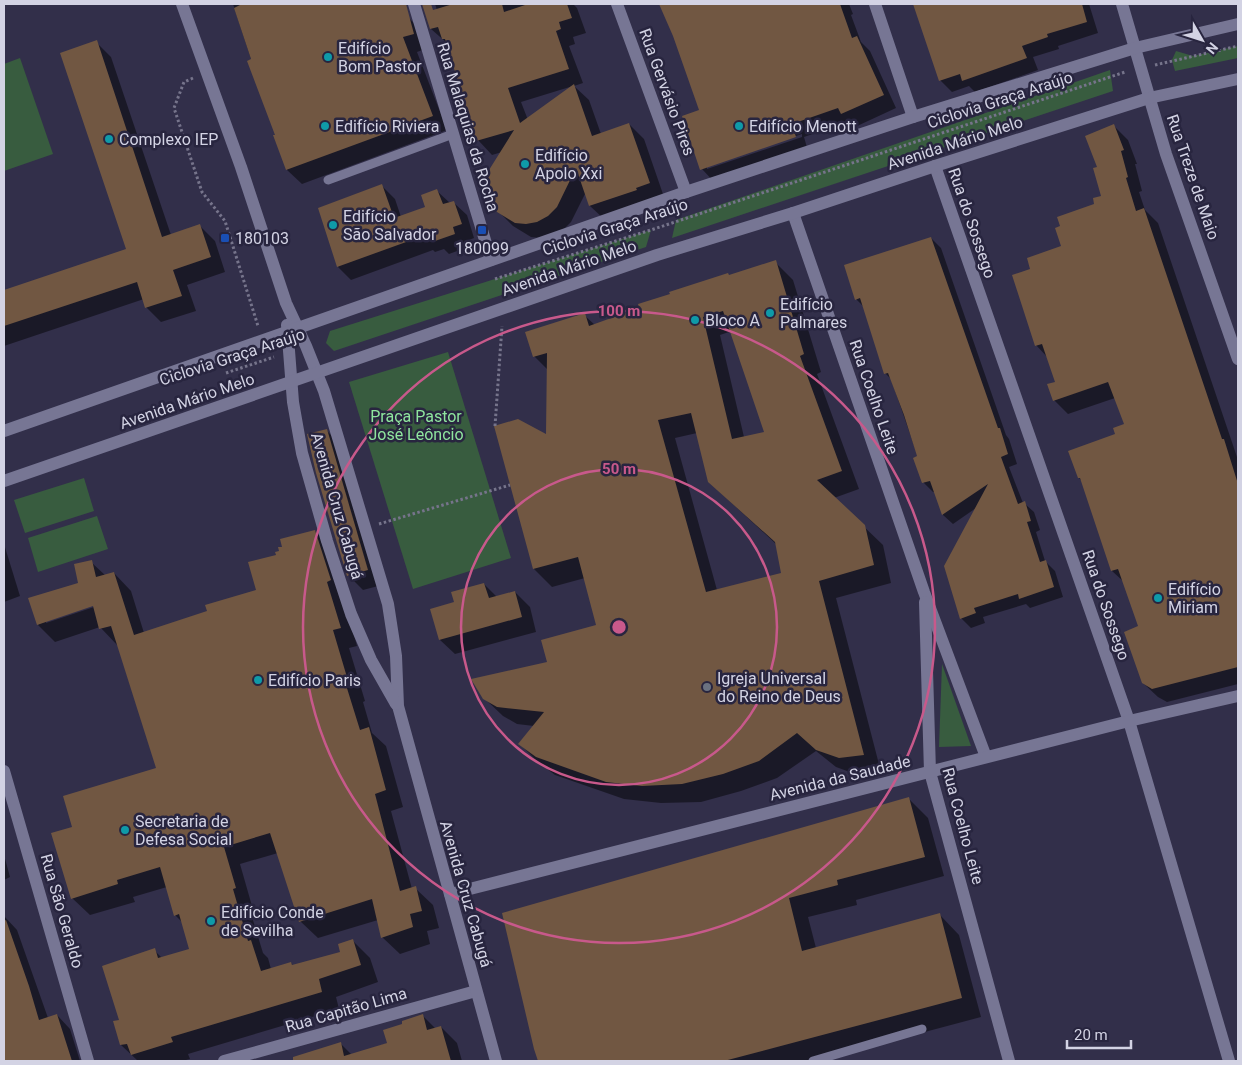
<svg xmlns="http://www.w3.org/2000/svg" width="1242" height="1065" font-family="Roboto,sans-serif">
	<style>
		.green { fill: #385c3f }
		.shadow { fill: #0007; fill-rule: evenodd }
		.building { fill: #715742; fill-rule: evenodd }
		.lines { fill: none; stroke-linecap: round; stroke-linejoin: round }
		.path { stroke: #76748b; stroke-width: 3; stroke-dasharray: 2.5 2.5; stroke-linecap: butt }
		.lane { stroke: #777694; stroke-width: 9 }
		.street { stroke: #777694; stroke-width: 12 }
		.secondary { stroke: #777694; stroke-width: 12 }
		.ring { fill: none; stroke: #c8598b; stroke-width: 2.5 }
		.culture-dot { fill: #0f9aa8; stroke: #28253f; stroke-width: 2 }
		.transit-dot { fill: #1a4fb4; stroke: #28253f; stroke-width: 2 }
		.worship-dot { fill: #6b7280; stroke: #28253f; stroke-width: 2 }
		.labels { text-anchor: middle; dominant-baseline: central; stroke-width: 5; stroke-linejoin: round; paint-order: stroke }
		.poi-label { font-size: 16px; fill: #d3d3e4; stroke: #28253f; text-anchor: start }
		.street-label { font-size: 16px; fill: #d3d3e4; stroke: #28253f }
		.park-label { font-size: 16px; fill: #8fe59e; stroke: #28253f }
		.centre { fill: #c8598b; stroke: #28253f; stroke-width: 2.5 }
		.ring-label { font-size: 15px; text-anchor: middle; font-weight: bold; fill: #c8598b; stroke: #28253f; stroke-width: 5; stroke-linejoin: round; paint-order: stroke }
	</style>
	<rect width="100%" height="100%" fill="#322f4a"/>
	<g class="green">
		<polygon points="1238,46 1238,58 1175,71 1172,60 1176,51 1193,56"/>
		<polygon points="20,58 53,154 4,171 4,64"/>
		<polygon points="1110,70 1113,91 672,238 676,220"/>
		<polygon points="651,230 646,247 334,351 326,343 330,331"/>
		<polygon points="448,352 511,558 413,589 349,382"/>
		<polygon points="84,478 94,511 25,533 14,500"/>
		<polygon points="97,516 108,549 38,572 28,538"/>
		<polygon points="942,664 971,746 939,747"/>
	</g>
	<g class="shadow">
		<polygon points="233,4 403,4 409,18 424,34 428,48 417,52 447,130 302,184 287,170 275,136 276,135"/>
		<path d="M435,4h138l4,4 9,25 -13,4 2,7 -6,2 14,37 -9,3 15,14 12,34 28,-10 15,15 20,58 -59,23 -15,-14 -4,-14 -15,30 -8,8 -22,8 -10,-1 -18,-11 -15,-15 4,-59 -10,3 -14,-15 -31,-97 -16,-14 6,-19zM573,86l-45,34 -7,-18z"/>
		<path d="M660,4h189l4,10 -2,1 10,27 9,9 26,57 -41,19 -5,-6 -46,16 4,14 -93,32 -13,-14 -2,-58 -26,-75zM802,134v3l-95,32v-3z"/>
		<polygon points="919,4 1089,4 1098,33 1058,46 1059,49 1033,57 1038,70 975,92 969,86 952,92 940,80"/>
		<polygon points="96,42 111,57 171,235 200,226 215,241 225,272 187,285 196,311 161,322 146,307 144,299 4,346 4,291 127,250"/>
		<polygon points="1114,126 1128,140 1137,164 1135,164 1142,191 1139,192 1145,210 1158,223 1238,460 1238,684 1167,702 1158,697 1143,683 1140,627 1124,582 1112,571 1082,481 1079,478 1125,425 1115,398 1068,414 1054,400 1057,383 1048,358 1036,345 1032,270 1063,247 1062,227 1096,205 1102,197 1099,168"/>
		<polygon points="382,186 395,199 401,217 426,208 437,191 450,203 453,202 467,215 474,238 466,241 468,247 449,254 444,249 435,252 433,250 351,280 338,267"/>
		<polygon points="931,238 941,248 1006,435 1009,439 1017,464 1009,467 1023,503 1024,503 1034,512 1040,530 1036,532 1045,561 1055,571 1063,597 1030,608 1026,604 983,617 985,623 971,628 961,618 976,508 953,524 943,515 935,492 933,492 924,483 915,458 918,457 891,379 885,373 865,308 856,299"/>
		<path d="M775,262l18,18 28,92 -4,2 42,115 -25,9 49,47 8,38 -55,15 45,174 -23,3 -22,-8 -20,-16 -39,27 -36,13 -40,11 -40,1 -37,-4 -69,-24 -17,-13 -18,-18 14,-18 -17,-2 -14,-8 -19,-18 64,-35 50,-37 -13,-48 -33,9 -18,-18 -38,-142 51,9 1,-66 -14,-14 50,-41 11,10 134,-49zM732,331l34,102 -22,4 -24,-102zM697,433l12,49 67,62 7,30 -66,16 -42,-152z"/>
		<polygon points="326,430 341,445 382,585 363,590 348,575"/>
		<path d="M315,531l17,17 12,51 13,47 -8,2 16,53 -2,1 9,31 14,13 17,61 -12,4 21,78 3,-1 18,17 6,23 -12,3 3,13 -30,10 -18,-17 -4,-17 -60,18 -18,-17 -22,-68 -38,11 12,42 -3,1 14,46 5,5 3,11 20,-6 2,3 49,-13 11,-12 17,17 8,24 -42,15 3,12 -151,45 2,5 -8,2h-44l-17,-16v-24l33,-71 8,8 29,-8 -9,-28 -7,-7 -8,-28 -34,10 2,5 -45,13 -18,-17 2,-70 83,-59 -39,-123 -18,-19 -45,15 -17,-17 42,-41 11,-22 15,14 8,-3 17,18 13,42 64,-21 49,-21 21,-35zM99,603l1,2 -54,18v-2z"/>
		<polygon points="4,544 20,596 4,602"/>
		<polygon points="484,584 497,597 515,592 530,607 536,632 455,654 440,640 455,603"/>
		<polygon points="908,798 928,818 944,876 856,900 857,905 808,917 816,948 940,915 959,935 981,1017 816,1061 539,1061 535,1048"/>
		<polygon points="4,855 10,877 4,880"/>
		<polygon points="4,916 17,930 48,1018 57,1015 70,1029 80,1061 4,1061"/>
		<polygon points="423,1016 436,1029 441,1027 457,1043 462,1061 301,1061 300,1057 341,1044 352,1055 388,1043 404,1025"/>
	</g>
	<g class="building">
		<polygon points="242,4 406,4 414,34 403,37 433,116 286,170 273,135 275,135 247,61 251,59 234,8"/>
		<polygon points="422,4 431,4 433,10 453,4 502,4 504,12 528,4 567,4 572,18 559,22 561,29 556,31 569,69 508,88 520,123 574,84 592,136 629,123 650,183 636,188 637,190 589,206 576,168 557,207 548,216 537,222 526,224 515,223 497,212 491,203 487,191 486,181 489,170 514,130 476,141 445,39 442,39 438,27 430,29"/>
		<polygon points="659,4 840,4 852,38 857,36 884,95 841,114 838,108 792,124 796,137 700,170 682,116 699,110 673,36"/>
		<polygon points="913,4 1082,4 1087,22 1047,34 1048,37 1022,46 1027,58 962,81 960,74 939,81"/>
		<polygon points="97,40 162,237 200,224 211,257 173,270 182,296 145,308 137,282 4,326 4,290 126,249 60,53"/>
		<polygon points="1114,124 1124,150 1121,151 1128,177 1126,178 1136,211 1144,208 1222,439 1224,439 1238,484 1238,667 1152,689 1142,683 1124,632 1138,626 1118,569 1111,571 1080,478 1078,478 1068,451 1115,434 1113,428 1124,424 1108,382 1053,401 1047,384 1055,382 1042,344 1035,346 1012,275 1030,269 1027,258 1061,246 1055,228 1060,226 1057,217 1094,204 1093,198 1101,196 1093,168 1097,167 1085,136"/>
		<polygon points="382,184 394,218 425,207 421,195 437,189 443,204 454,201 462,224 453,227 455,234 435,241 433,235 421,239 420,237 337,267 318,208"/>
		<polygon points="931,237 998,428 1000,428 1008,454 1001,457 1018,504 1025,501 1031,521 1027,522 1040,562 1046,560 1054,587 1019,599 1018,594 974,608 976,613 960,619 944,566 988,484 942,515 930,481 922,483 913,458 917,456 904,415 888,373 884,374 860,298 855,300 844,265"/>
		<path d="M776,260l28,94 -4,2 42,115 -25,9 48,45 9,40 -55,16 45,174 -25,3 -23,-8 -19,-17 -38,28 -36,13 -41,10 -40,2 -36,-4 -70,-25 -18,-13 26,-32 -47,-5 -14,-8 -12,-20 76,-17 -6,-22 55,-15 -18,-68 -45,12 -39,-143 24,-7 28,15 1,-81 -14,4 -8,-25 60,-19 4,13 50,-18 -1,-4 32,-10 -1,-2 59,-19 1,2zM723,311l41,121 -32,7 -29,-122zM691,413l17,69 67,60 6,31 -75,19 -48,-172z"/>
		<polygon points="327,429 368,570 347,576 316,473 307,434"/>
		<polygon points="315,530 331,580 327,582 341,628 333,630 349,684 346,685 360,730 369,727 386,790 375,794 400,891 416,886 422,911 410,914 413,927 381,938 372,899 299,922 270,833 224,847 236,888 233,889 248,941 251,940 261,971 291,962 292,965 340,952 338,944 353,939 361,965 319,979 322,992 171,1037 173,1042 131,1055 127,1044 120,1045 113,1021 119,1020 102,966 155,948 158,958 189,949 179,914 174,916 160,867 117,880 118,884 71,899 51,833 72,827 63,796 156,768 111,626 99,629 93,606 37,625 28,598 78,583 74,564 92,560 96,577 114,572 134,635 207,611 205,605 256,590 248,562 276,555 275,552 279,551 278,547 282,547 280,539"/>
		<polygon points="484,583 489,598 515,591 522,617 439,640 430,609 454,602 451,592"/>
		<polygon points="909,797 925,857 837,880 838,885 789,898 802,951 940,913 962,998 724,1061 538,1061 534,1049 502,913"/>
		<polygon points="6,920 29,986 39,1020 57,1014 72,1061 4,1061 4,921"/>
		<polygon points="423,1014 427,1030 441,1026 451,1061 293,1061 293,1057 341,1042 344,1056 387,1043 383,1030 402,1024 402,1021"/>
	</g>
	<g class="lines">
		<g class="path">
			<polyline points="1155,65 1238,46"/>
			<polyline points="193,78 184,82 174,108 202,192 225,221 258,326"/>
			<polyline points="495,279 651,230 1125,72"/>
			<polyline points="226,373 274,357"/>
			<polyline points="495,426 502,326"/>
			<polyline points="379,524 510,485"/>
		</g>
		<g class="lane">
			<polyline points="328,180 453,134"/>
			<polyline points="813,1061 922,1029"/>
		</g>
		<g class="street">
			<polyline points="414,4 491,260"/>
			<polyline points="875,4 913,117"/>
			<polyline points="1122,4 1166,154 1238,359"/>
			<polyline points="935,166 1129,721 1229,1061"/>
			<polyline points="793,213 924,592 986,757"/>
			<polyline points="925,602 930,772 1009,1061"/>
			<polyline points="4,771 88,1061"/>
			<polyline points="224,1061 476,991"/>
		</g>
		<g class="secondary">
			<polyline points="182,4 241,167 286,303 306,346 324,391 388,604 396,656 398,706 496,1061"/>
			<polyline points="617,4 686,192"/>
			<polyline points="287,325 293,402 302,453 327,541 351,614 371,660 396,704"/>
			<polyline points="4,431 686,192 913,117 1135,48 1238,24"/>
			<polyline points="4,481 657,255 793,213 935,166 1149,98 1238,79"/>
			<polyline points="450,894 1129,721 1238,696"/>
		</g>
	</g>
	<g class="ring">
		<circle cx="619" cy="627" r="158"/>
		<circle cx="619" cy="627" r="316"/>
	</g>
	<g class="culture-dot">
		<circle cx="328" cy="57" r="5"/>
		<circle cx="325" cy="126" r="5"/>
		<circle cx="739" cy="126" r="5"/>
		<circle cx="109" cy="139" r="5"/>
		<circle cx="525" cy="164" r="5"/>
		<circle cx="333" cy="225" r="5"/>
		<circle cx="770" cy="313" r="5"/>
		<circle cx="695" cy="320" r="5"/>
		<circle cx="1158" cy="598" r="5"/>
		<circle cx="258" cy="680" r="5"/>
		<circle cx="125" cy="830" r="5"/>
		<circle cx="211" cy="921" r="5"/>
	</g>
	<g class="transit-dot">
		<rect x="477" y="225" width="10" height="10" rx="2.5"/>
		<rect x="220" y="233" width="10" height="10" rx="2.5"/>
	</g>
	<circle class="worship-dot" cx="707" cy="687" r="5"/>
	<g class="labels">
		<g class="poi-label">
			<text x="338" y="48">Edifício<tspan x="338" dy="18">Bom Pastor</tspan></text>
			<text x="335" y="126">Edifício Riviera</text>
			<text x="749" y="126">Edifício Menott</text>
			<text x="119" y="139">Complexo IEP</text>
			<text x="535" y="155">Edifício<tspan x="535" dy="18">Apolo Xxi</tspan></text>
			<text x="343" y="216">Edifício<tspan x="343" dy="18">São Salvador</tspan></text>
			<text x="235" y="238">180103</text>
			<text x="482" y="248" text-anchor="middle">180099</text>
			<text x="780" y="304">Edifício<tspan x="780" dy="18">Palmares</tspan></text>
			<text x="705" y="320">Bloco A</text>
			<text x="1168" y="589">Edifício<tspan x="1168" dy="18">Miriam</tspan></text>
			<text x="717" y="678">Igreja Universal<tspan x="717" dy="18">do Reino de Deus</tspan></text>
			<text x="268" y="680">Edifício Paris</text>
			<text x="135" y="821">Secretaria de<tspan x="135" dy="18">Defesa Social</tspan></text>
			<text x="221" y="912">Edifício Conde<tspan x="221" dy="18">de Sevilha</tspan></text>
		</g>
		<g class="street-label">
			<text transform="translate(667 92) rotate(70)">Rua Gervásio Pires</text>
			<text transform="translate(1000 100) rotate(-18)">Ciclovia Graça Araújo</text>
			<text transform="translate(468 127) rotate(73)">Rua Malaquias da Rocha</text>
			<text transform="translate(955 143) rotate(-18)">Avenida Mário Melo</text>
			<text transform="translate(1193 177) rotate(71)">Rua Treze de Maio</text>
			<text transform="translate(972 223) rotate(71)">Rua do Sossego</text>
			<text transform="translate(615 227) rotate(-18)">Ciclovia Graça Araújo</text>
			<text transform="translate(569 268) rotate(-19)">Avenida Mário Melo</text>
			<text transform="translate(232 357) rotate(-18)">Ciclovia Graça Araújo</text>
			<text transform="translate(874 397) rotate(71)">Rua Coelho Leite</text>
			<text transform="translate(187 401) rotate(-19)">Avenida Mário Melo</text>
			<text transform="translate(337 506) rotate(74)">Avenida Cruz Cabugá</text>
			<text transform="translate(1106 605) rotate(71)">Rua do Sossego</text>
			<text transform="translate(840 778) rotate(-14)">Avenida da Saudade</text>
			<text transform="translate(963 826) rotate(75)">Rua Coelho Leite</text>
			<text transform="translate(466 894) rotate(74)">Avenida Cruz Cabugá</text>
			<text transform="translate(62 911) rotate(74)">Rua São Geraldo</text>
			<text transform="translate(346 1010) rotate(-16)">Rua Capitão Lima</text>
		</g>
		<g class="park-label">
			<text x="416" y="416">Praça Pastor<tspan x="416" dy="18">José Leôncio</tspan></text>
		</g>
	</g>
	<circle cx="619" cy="627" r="8" class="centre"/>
	<g class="ring-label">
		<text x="619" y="316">100 m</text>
		<text x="619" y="474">50 m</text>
	</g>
	<rect width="1242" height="1065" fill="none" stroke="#d3d3e4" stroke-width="10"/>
	<g transform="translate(1202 40) rotate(129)" stroke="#28253f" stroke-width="4" paint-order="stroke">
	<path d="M0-4L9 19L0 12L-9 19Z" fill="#d3d3e4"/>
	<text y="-8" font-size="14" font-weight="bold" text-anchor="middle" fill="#d3d3e4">N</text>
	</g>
	<path d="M1067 1040v8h64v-8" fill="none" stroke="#d3d3e4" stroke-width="2.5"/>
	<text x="1074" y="1040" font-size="15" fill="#d3d3e4" stroke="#28253f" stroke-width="4" paint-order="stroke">20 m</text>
</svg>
